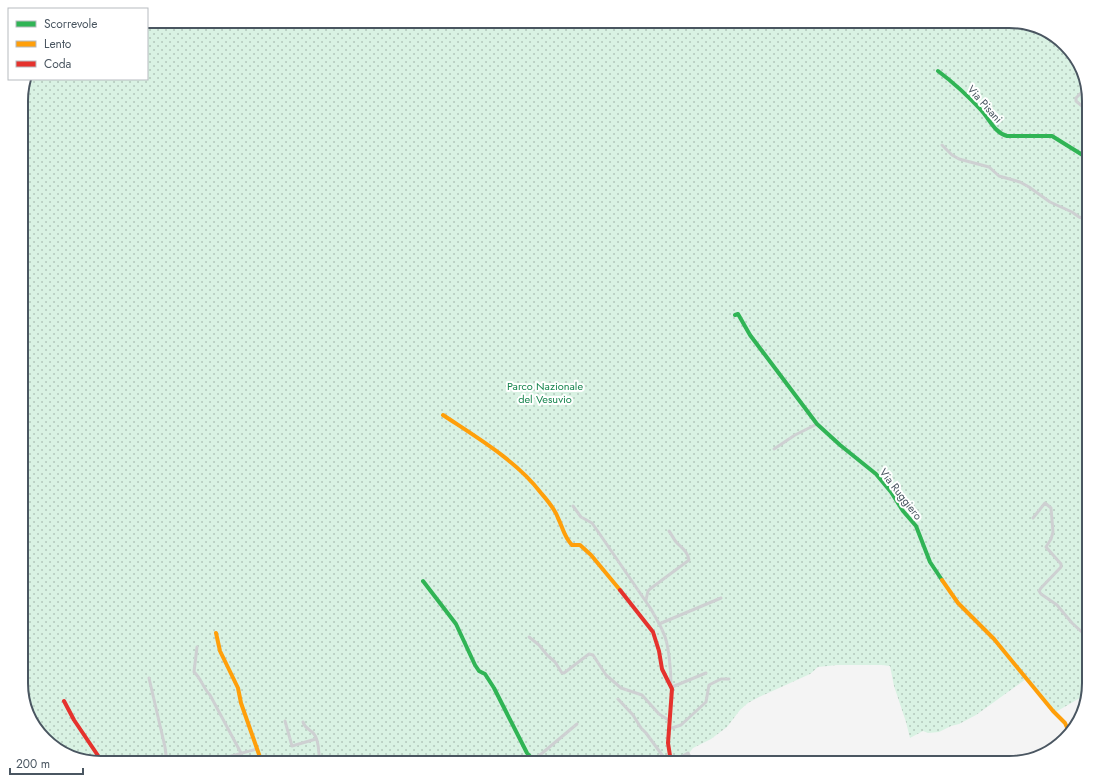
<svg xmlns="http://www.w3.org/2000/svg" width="1110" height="784" font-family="Jost,sans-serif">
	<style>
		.park { fill: url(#park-dots) }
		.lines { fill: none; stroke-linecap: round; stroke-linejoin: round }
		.street { stroke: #ced0d2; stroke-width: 3 }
		.fast { stroke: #30b455; stroke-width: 4 }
		.slow { stroke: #ff9f0a; stroke-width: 4 }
		.jam { stroke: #e5322d; stroke-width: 4 }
		.labels { text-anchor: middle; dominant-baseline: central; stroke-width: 4; stroke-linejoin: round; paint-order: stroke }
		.street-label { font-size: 11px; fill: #4a5661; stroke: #fff }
		.park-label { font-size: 11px; fill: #17864f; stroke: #fff }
		.rim { fill: none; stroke: #4a5661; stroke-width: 2 }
	</style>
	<defs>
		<pattern id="park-dots" width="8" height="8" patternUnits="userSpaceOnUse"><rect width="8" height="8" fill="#d9f2e3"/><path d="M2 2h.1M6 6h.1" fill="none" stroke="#b2c7bb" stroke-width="1.8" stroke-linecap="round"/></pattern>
	</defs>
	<rect width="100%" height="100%" fill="#f4f4f4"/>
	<polygon class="park" points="147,21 1009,21 1058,37 1081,65 1089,101 1089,683 1085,695 1054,713 1026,679 976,715 959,724 951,726 939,732 928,733 923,731 910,738 906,722 894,686 890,666 882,665 837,665 818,667 810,674 759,697 748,703 740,710 727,727 711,739 693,748 687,756 675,763 101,763 52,747 32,723 21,688 21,95 26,79 147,79"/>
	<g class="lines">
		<g class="street">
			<polyline points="1086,88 1076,98 1076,101 1089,112"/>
			<polyline points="942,145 952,155 959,159 989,167 999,176 1020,182 1029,187 1050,202 1072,212 1079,217 1085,219 1089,218"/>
			<polyline points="774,449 795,435 817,424"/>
			<path d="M573,506l8,11 11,6 7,10 52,76c4,8 9,15 12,23 6,11 8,40 8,53"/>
			<polyline points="1033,518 1045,503 1051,508 1053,532 1051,539 1046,547 1061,564 1061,567 1041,588 1039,591 1041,594 1057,605 1072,623 1083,633 1089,642"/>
			<path d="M646,600l2,-9 2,-2 39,-29c-1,-8 -7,-12 -12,-17 -3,-3 -5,-8 -8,-12"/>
			<polyline points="659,624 721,598"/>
			<polyline points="529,637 539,645 547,655 555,662 562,673 564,673 589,654 593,655 606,675 621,688 642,695 659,714 670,721"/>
			<path d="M197,647l-3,25c7,6 9,16 16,23l31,58"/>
			<polyline points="149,678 165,747 167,763"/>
			<polyline points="672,687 706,673"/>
			<polyline points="618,699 633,715 641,728 646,733 668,763"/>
			<polyline points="285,721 292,746 316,739"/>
			<path d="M303,722c2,7 7,7 11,12 6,7 4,20 6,29"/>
			<polyline points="669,729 681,725 706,702 709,685 721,679 729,679"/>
			<polyline points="228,757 257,749"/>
			<polyline points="534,760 577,724"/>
			<polyline points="670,763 688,753 693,763"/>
		</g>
		<g class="fast">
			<path d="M938,71c16,12 30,25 43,39 9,10 14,23 26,26h45l37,23"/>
			<polyline points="735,315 738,314 750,335 817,424 840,445 876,474 891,492 903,511 916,526 930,562 942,580"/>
			<polyline points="423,581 456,624 475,665 479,671 485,674 494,688 527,753 536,763"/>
		</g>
		<g class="slow">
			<path d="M443,415c33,22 74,46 98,78 6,7 14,16 17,25 5,10 6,19 14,27h8l11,10 29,35"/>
			<polyline points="942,580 958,603 994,639 1053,711 1065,723 1070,734"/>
			<polyline points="216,633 220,651 238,688 241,703 262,763"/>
		</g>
		<g class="jam">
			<polyline points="620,590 653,632 659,651 662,669 672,689 668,743 671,762"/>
			<polyline points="64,701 74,720 103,763"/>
		</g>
	</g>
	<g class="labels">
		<g class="street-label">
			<text transform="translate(985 104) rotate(48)">Via Pisani</text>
			<text transform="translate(901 494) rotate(52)">Via Ruggiero</text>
		</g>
		<g class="park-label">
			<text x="545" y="386">Parco Nazionale<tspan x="545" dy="13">del Vesuvio</tspan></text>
		</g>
	</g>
	<path d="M0 0H1110V784H0ZM101 28H1009A73 73 0 0 1 1082 101V683A73 73 0 0 1 1009 756H101A73 73 0 0 1 28 683V101A73 73 0 0 1 101 28Z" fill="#fff" fill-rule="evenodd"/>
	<path class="rim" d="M101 28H1009A73 73 0 0 1 1082 101V683A73 73 0 0 1 1009 756H101A73 73 0 0 1 28 683V101A73 73 0 0 1 101 28Z"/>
	<rect x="8" y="8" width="140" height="72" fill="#ffffff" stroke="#b7bbc0"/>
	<rect x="16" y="21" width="20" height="6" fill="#30b455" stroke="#b7bbc0"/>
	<text x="44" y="28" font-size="12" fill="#4a5661">Scorrevole</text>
	<rect x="16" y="41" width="20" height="6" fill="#ff9f0a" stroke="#b7bbc0"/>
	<text x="44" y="48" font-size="12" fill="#4a5661">Lento</text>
	<rect x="16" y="61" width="20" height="6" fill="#e5322d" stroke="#b7bbc0"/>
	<text x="44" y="68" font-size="12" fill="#4a5661">Coda</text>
	<path d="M10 768v6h73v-6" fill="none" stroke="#4a5661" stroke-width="2"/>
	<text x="16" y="768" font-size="12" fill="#4a5661" stroke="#ffffff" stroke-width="3" paint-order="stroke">200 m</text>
</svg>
